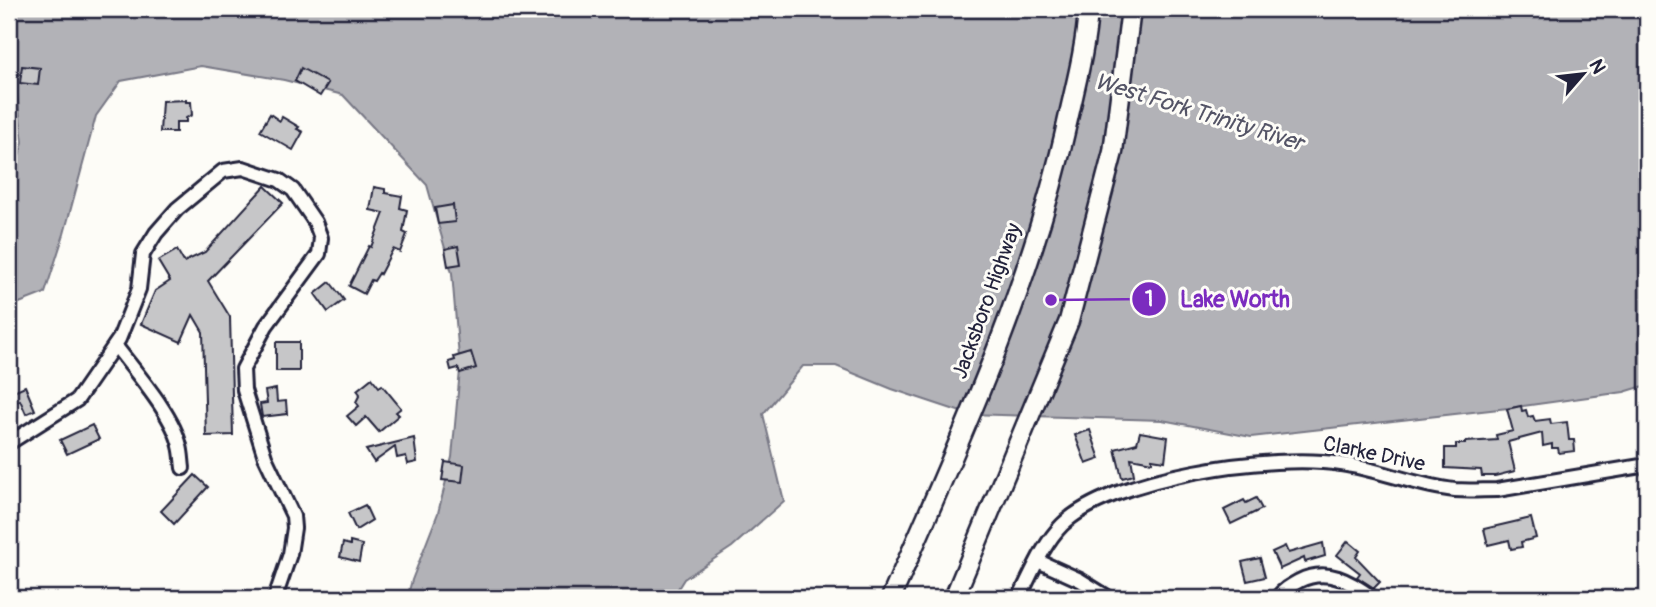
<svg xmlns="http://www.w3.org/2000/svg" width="1656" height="607" font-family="Pangolin,sans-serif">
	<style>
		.water { fill: #b2b2b7; stroke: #787885; stroke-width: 2 }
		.building { fill: #c6c6c8; stroke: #22223b; stroke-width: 2 }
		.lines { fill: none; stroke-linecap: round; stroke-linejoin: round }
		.minor-casing { stroke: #22223b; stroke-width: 18 }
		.highway-casing { stroke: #22223b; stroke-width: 23 }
		.minor { stroke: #fdfcf7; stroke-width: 12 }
		.highway { stroke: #fdfcf7; stroke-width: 18 }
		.labels { text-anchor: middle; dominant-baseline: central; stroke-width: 6; stroke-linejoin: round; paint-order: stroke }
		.street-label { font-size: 21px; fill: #22223b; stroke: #fdfcf7 }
		.water-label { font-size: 23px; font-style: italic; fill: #545466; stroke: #fdfcf7 }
		.leader { fill: none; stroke: #7b2cbf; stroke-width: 2.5 }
		.callout-dot { fill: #7b2cbf; stroke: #fdfcf7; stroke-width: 2.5 }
		.mark-label { font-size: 21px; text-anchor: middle; font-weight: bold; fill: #fff }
		.callout-label { font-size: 23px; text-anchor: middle; font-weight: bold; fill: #7b2cbf; stroke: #fdfcf7; stroke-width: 6; stroke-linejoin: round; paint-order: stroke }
	</style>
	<rect width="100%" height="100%" fill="#fdfcf7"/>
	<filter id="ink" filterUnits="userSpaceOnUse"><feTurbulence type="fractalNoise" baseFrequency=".0143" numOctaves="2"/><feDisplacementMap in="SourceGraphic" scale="14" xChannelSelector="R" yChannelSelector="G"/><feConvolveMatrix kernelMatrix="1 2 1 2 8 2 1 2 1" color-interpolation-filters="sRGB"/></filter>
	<g filter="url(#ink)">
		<polygon class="water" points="9,9 1647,9 1647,385 1624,392 1508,408 1251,437 1162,420 967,414 892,389 836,366 803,366 763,414 784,501 732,547 684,579 672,598 407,598 412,580 438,513 452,457 460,370 452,273 427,185 343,95 284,80 201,66 121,81 96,116 64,234 45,293 9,307 9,190 23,142 14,70 9,66"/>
		<g class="building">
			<polygon points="22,66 40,68 38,85 20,83"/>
			<polygon points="301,68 328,83 320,96 295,81"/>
			<polygon points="186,100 186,102 191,102 192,115 186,118 186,122 176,122 176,132 160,132 162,101"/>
			<polygon points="270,114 280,121 282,117 299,127 297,129 303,132 293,150 260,131"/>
			<polygon points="265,186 283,203 208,281 230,317 233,435 206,436 203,332 193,315 181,342 141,324 155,291 170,281 158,261 177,250 184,262 205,252"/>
			<polygon points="374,187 385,189 385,193 402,196 400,208 407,210 403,232 407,234 400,252 393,249 380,274 379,273 374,281 371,280 364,294 349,286 369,246 371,247 384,213 370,210"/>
			<polygon points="453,205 455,222 438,224 435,208"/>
			<polygon points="458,246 461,264 448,266 445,249"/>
			<polygon points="330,282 344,300 328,312 315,294"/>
			<rect x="276" y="342" width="23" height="29"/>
			<polygon points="471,352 476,368 460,373 458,368 451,370 449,362 455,360 454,357"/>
			<polygon points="372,378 379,387 382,385 401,408 396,412 399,415 379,432 366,417 356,426 347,416 359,406 356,402 360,394 357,390"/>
			<polygon points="25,386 35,410 26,414 20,400 16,402 11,392"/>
			<polygon points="276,389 277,402 286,401 287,414 262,417 260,404 267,403 265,391"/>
			<polygon points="1521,406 1522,411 1526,410 1528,417 1533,416 1535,421 1550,419 1551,424 1567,422 1569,440 1574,440 1575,451 1559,453 1558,448 1552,448 1552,444 1543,446 1542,433 1508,442 1515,471 1495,476 1482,476 1481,470 1445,468 1445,448 1456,448 1456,444 1465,444 1465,442 1497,440 1496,435 1513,431 1507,409"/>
			<polygon points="92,425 99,439 67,454 60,440"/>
			<polygon points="1090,430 1100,459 1086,464 1075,435"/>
			<polygon points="1140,432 1168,437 1165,461 1152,459 1152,462 1131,458 1134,475 1122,478 1115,449 1137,443"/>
			<polygon points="414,438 417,462 408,464 406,456 397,458 395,447 374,462 366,450"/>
			<polygon points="445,462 464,465 462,482 442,480"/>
			<polygon points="195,475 208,487 174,524 161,511"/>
			<polygon points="1256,498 1262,509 1231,524 1224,510 1244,500 1246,503"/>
			<polygon points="365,505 372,520 356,530 348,513"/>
			<polygon points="1531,518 1536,538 1521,542 1522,547 1511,549 1509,540 1488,545 1484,529"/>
			<polygon points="1348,541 1360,551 1356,557 1380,582 1374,588 1357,577 1360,573 1337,555"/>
			<polygon points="350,542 362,545 359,562 340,557 343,543 350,545"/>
			<polygon points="1323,543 1325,556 1305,562 1304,558 1280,569 1272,552 1285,546 1288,553"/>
			<polygon points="1260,558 1265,577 1247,581 1242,562"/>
		</g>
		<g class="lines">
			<defs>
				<g id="minor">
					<path d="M115,345c20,27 58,69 65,101 2,7 2,15 3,22"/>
					<polyline points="9,443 77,400 119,339 139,289 143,254 156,233 177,209 223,171 243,168 279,180 293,190 315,222 321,238 319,254 266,326 243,369 244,390 265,457 293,516 294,528 290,554 275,598"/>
					<polyline points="1038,561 1080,580 1109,598"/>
					<path d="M1019,598c12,-23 24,-54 43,-73 49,-49 212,-72 279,-61 38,5 75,22 114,26 14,1 28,0 42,0l150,-25"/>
					<path d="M1277,598c6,-8 13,-12 22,-17 28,-14 51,0 74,17"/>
				</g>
				<g id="highway">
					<path d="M891,598c68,-155 141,-313 177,-479 8,-36 18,-73 20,-110"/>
					<polyline points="954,598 1069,321 1113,152 1131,9"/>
				</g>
			</defs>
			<use href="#minor" class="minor-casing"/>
			<use href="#highway" class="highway-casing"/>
			<use href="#minor" class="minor"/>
			<use href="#highway" class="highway"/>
		</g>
	</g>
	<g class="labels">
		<g class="street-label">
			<text transform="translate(987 301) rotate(-70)">Jacksboro Highway</text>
			<text transform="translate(1374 454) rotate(12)">Clarke Drive</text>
		</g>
		<g class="water-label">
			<text transform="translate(1199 112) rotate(17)">West Fork Trinity River</text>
		</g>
	</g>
	<path class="leader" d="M1051 300L1149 299"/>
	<g class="callout-dot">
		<circle cx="1051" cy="300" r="7"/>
		<circle cx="1149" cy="299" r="18"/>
	</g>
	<g class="mark-label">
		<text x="1149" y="306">1</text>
	</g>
	<g class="callout-label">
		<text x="1235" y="307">Lake Worth</text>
	</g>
	<rect width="1656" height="607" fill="none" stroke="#fdfcf7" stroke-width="35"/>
	<rect x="18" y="18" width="1621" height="572" fill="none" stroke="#22223b" stroke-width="2.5" filter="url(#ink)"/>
	<g transform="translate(1583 74) rotate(62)" stroke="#fdfcf7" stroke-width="5" paint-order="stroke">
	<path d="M0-5L12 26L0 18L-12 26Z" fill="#22223b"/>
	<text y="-10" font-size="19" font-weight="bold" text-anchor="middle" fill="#22223b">N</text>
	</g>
</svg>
